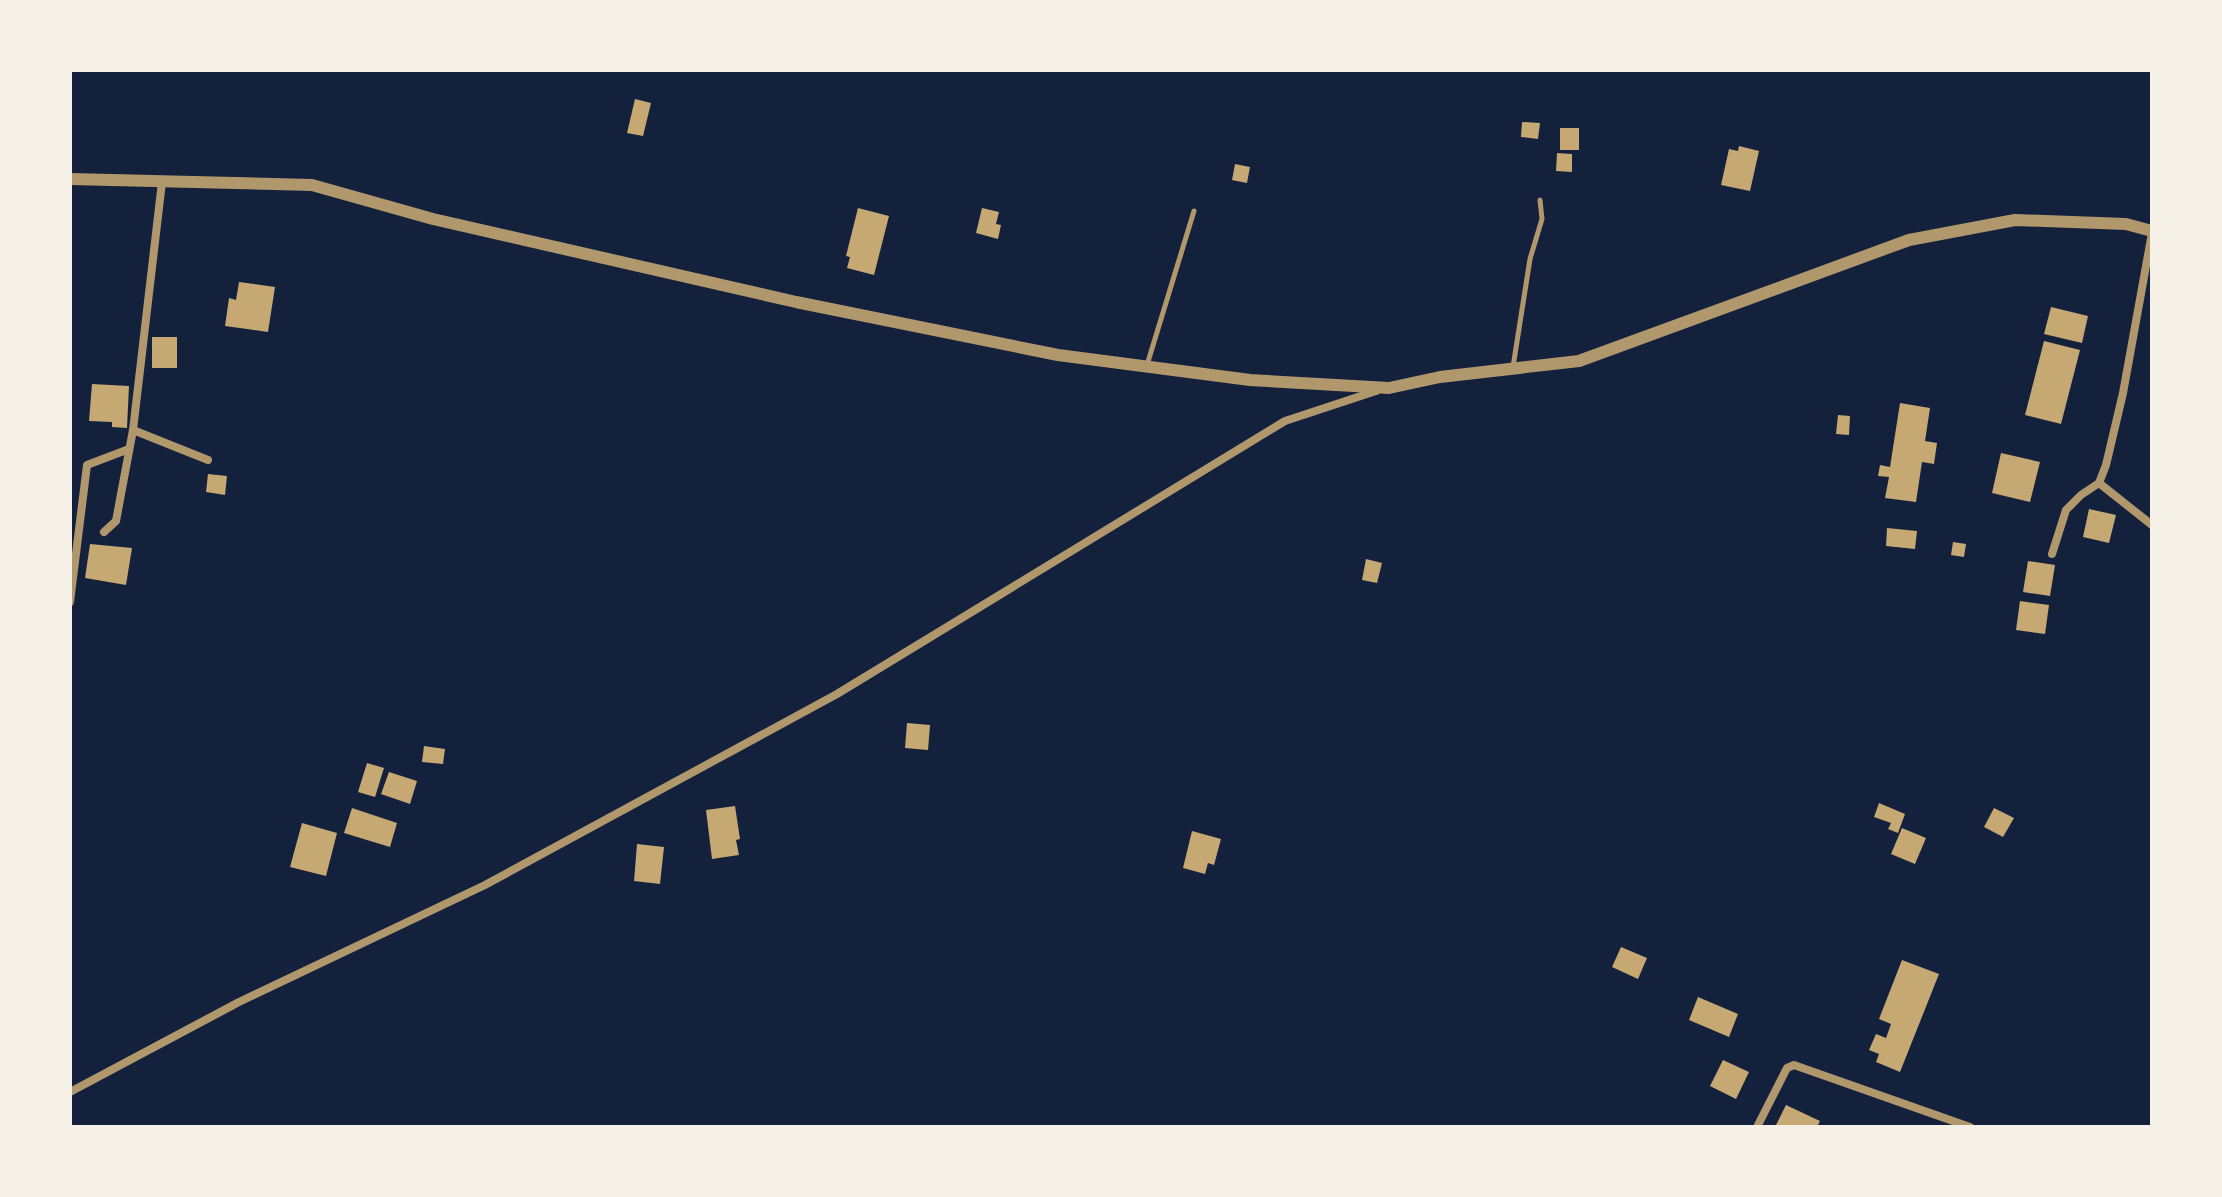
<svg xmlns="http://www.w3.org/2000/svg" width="2222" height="1197" font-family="'IBM Plex Sans',sans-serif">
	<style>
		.building { fill: #c6a872 }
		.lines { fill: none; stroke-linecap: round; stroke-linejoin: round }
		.service { stroke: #b1986c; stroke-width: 5 }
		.minor { stroke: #b1986c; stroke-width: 8 }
		.tertiary { stroke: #b1986c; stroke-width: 12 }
	</style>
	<rect width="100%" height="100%" fill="#14213d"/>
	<g class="building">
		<polygon points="635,99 651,103 643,136 627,133"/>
		<polygon points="1522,122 1540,123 1538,139 1521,137"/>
		<rect x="1560" y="128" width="19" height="22"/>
		<polygon points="1739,146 1759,151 1750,191 1721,185 1729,149 1738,151"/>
		<polygon points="1557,153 1572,154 1572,172 1556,171"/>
		<polygon points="1235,164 1250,167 1247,183 1232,180"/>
		<polygon points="858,208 889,216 874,275 847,268 850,257 846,256"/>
		<polygon points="982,208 999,212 996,224 1001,225 998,239 976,233"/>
		<polygon points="239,282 275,287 268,332 225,326 229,298 236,300"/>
		<polygon points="2051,307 2088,316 2082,343 2044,334"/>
		<rect x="152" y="337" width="25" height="31"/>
		<polygon points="2044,341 2080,350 2061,424 2025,415"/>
		<polygon points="92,384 129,386 127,428 112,427 112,422 89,421"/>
		<polygon points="1900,403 1930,408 1925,441 1937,443 1934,464 1922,462 1916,502 1885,498 1889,477 1878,476 1880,465 1890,467"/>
		<polygon points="1838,415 1850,416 1849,435 1836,434"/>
		<polygon points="2001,453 2040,462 2030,502 1992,493"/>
		<polygon points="208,474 227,476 225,495 206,492"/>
		<polygon points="2089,509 2116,515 2109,543 2083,537"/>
		<polygon points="1887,528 1917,531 1915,549 1886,546"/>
		<polygon points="1953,542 1966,544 1964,557 1951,555"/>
		<polygon points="90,544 132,548 126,585 85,578"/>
		<polygon points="1366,559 1382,563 1377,583 1362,580"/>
		<polygon points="2028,561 2055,565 2050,596 2023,592"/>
		<polygon points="2020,601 2049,605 2045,634 2016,630"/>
		<polygon points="907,723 930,725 928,750 905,748"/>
		<polygon points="424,746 445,749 443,764 422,762"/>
		<polygon points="367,763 384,768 375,797 358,792"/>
		<polygon points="389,772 417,781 410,804 381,794"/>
		<polygon points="1879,803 1905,814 1898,833 1888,829 1891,823 1874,817"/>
		<polygon points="735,806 740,839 736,840 739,855 712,859 706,810"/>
		<polygon points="352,808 397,823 390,847 344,833"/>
		<polygon points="1994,808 2014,818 2003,837 1984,827"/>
		<polygon points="302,823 337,833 326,876 290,867"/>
		<polygon points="1902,828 1926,838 1915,864 1891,854"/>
		<polygon points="1192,831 1221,839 1214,865 1208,863 1205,874 1183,868"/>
		<polygon points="637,844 664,847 660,884 634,881"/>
		<polygon points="1621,947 1647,958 1638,979 1612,967"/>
		<polygon points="1902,960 1939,974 1900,1072 1876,1062 1879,1054 1869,1050 1876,1034 1886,1038 1891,1024 1879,1019"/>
		<polygon points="1698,997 1738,1014 1729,1037 1689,1020"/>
		<polygon points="1723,1060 1749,1072 1736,1099 1710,1086"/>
		<polygon points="1786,1105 1820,1121 1817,1127 1775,1127"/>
	</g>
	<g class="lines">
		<g class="service">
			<polyline points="1147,365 1194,211"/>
			<polyline points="1513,367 1530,259 1542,219 1540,200"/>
		</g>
		<g class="minor">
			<polyline points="133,430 208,460"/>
			<polyline points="2099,483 2152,525"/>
			<polyline points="104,532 116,521 133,430 162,182"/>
			<polyline points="2052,554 2066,510 2081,495 2099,483 2106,465 2123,393 2152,233"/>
			<polyline points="70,602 87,465 129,449"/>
			<polyline points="70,1092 239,1002 485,885 837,694 1285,421 1376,391"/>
			<polyline points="1757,1127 1787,1068 1794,1065 1970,1127"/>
		</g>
		<polyline class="tertiary" points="70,179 312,185 433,219 796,302 1058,355 1250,380 1389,388 1440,377 1579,361 1909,240 2015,220 2126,224 2152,231"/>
	</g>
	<rect width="2222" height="1197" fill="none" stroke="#f6f1e7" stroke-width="144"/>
</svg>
